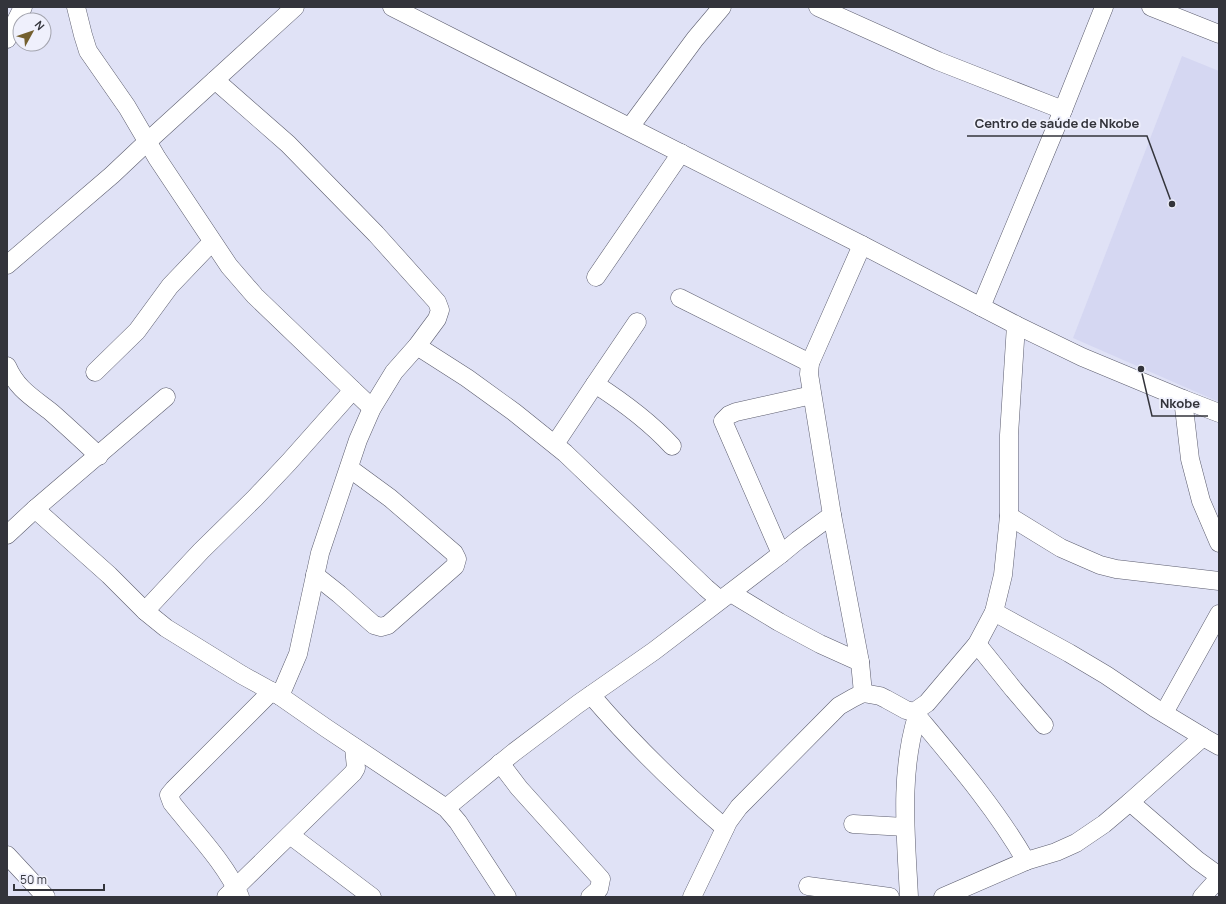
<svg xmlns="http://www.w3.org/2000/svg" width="1226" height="904" font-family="Manrope,sans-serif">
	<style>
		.built { fill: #d5d7f2 }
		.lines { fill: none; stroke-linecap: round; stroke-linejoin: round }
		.minor-casing { stroke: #5c5d6e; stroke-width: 19 }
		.minor { stroke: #fff; stroke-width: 18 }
		.leader { fill: none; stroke: #33343b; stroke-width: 1.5 }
		.callout-dot { fill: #33343b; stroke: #eff0fc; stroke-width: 1.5 }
		.callout-label { font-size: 13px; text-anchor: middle; font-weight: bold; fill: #33343b; stroke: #eff0fc; stroke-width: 3.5; stroke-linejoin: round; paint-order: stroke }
	</style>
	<rect width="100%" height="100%" fill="#e0e2f6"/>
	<polygon class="built" points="1182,56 1219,71 1219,402 1073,338"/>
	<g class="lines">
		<defs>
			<g id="minor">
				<polyline points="76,7 83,35 88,51 127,107 157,158 229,266 255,296 353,390 372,408"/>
				<polyline points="392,7 862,245 1016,325 1082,357 1183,399 1219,413"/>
				<polyline points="818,7 938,61 1063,110"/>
				<polyline points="1151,7 1219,34"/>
				<polyline points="7,39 23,7"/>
				<polyline points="215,80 288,144 376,234 437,302 440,310 437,319 417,346 394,372 372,408 358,440 320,553 298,654 280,696"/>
				<polyline points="630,127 695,39 722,7"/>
				<polyline points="862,245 810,363 809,374 832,515 860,662 863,693"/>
				<polyline points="7,265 112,175 147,142 295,7"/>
				<polyline points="596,277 681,153"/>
				<polyline points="680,298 810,363"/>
				<polyline points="981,307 1063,110 1104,7"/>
				<polyline points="417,346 467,378 514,412 565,453 706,588 720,600"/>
				<path d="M7,366c10,23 25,31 44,46 16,14 32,29 48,44"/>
				<polyline points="95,372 137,331 170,286 212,242"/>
				<path d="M595,384c28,18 54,37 77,62"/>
				<polyline points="1183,399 1190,459 1201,501 1219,543"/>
				<polyline points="555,444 595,384 637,322"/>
				<polyline points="35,509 109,575 145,611 166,628 242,675 280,696 326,728 446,808 458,822 507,897"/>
				<polyline points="1009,516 1061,548 1100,565 1116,569 1219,581"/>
				<polyline points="7,535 35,509 166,397"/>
				<polyline points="781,554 723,421 729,415 736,412 812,395"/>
				<polyline points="315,575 339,594 374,625 381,627 388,625 455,566 457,559 454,553 390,498 349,468"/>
				<polyline points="731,593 779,622 820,644 860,662"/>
				<polyline points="145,611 201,551 255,498 289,462 353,390"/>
				<polyline points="994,612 1069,653 1106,675 1155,708 1203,737 1219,746"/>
				<polyline points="977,644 1014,690 1044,725"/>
				<path d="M591,695c42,49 85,91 134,133"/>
				<path d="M914,712c40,48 81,95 112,149"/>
				<polyline points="1164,713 1219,614"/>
				<polyline points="500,763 519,788 601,879 599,889 590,897"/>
				<polyline points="1130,802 1197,860 1219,876"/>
				<polyline points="446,808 513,753 578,704 654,651 781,554 798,540 832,515"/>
				<polyline points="853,824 905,827"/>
				<polyline points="290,835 372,897"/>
				<polyline points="7,855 46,897"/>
				<polyline points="808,886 890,897"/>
				<polyline points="226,897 353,773 356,768 354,747"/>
				<path d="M240,897c-13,-32 -46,-66 -68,-94l-3,-8 5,-6 98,-98"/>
				<polyline points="692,897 728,822 739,807 839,706 853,698 863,693 880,696 886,699 906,710 914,712 927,703 977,644 994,612 1003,575 1009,516 1009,435 1016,325"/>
				<path d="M909,897c-3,-61 -10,-122 8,-181"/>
				<polyline points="943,897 1026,861 1056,852 1076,843 1104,824 1130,802 1203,737"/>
				<polyline points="1202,897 1219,878"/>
			</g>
		</defs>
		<use href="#minor" class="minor-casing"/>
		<use href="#minor" class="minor"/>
	</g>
	<path class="leader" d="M1172 204L1147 136H967M1141 369L1152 416H1208"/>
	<g class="callout-dot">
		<circle cx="1172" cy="204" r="4"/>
		<circle cx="1141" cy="369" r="4"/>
	</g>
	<g class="callout-label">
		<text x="1057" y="128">Centro de saúde de Nkobe</text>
		<text x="1180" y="408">Nkobe</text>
	</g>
	<rect width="1226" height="904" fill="none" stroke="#33343b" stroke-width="16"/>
	<g transform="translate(32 32) rotate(50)"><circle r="19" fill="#eff0fc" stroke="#a4a5af"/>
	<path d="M0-3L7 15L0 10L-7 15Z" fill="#735f2e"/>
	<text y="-6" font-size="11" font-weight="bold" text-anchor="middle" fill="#33343b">N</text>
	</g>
	<path d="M14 884v6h90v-6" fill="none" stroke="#33343b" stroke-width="2"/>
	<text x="20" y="884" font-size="12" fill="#33343b" stroke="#eff0fc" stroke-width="3" paint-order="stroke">50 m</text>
</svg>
